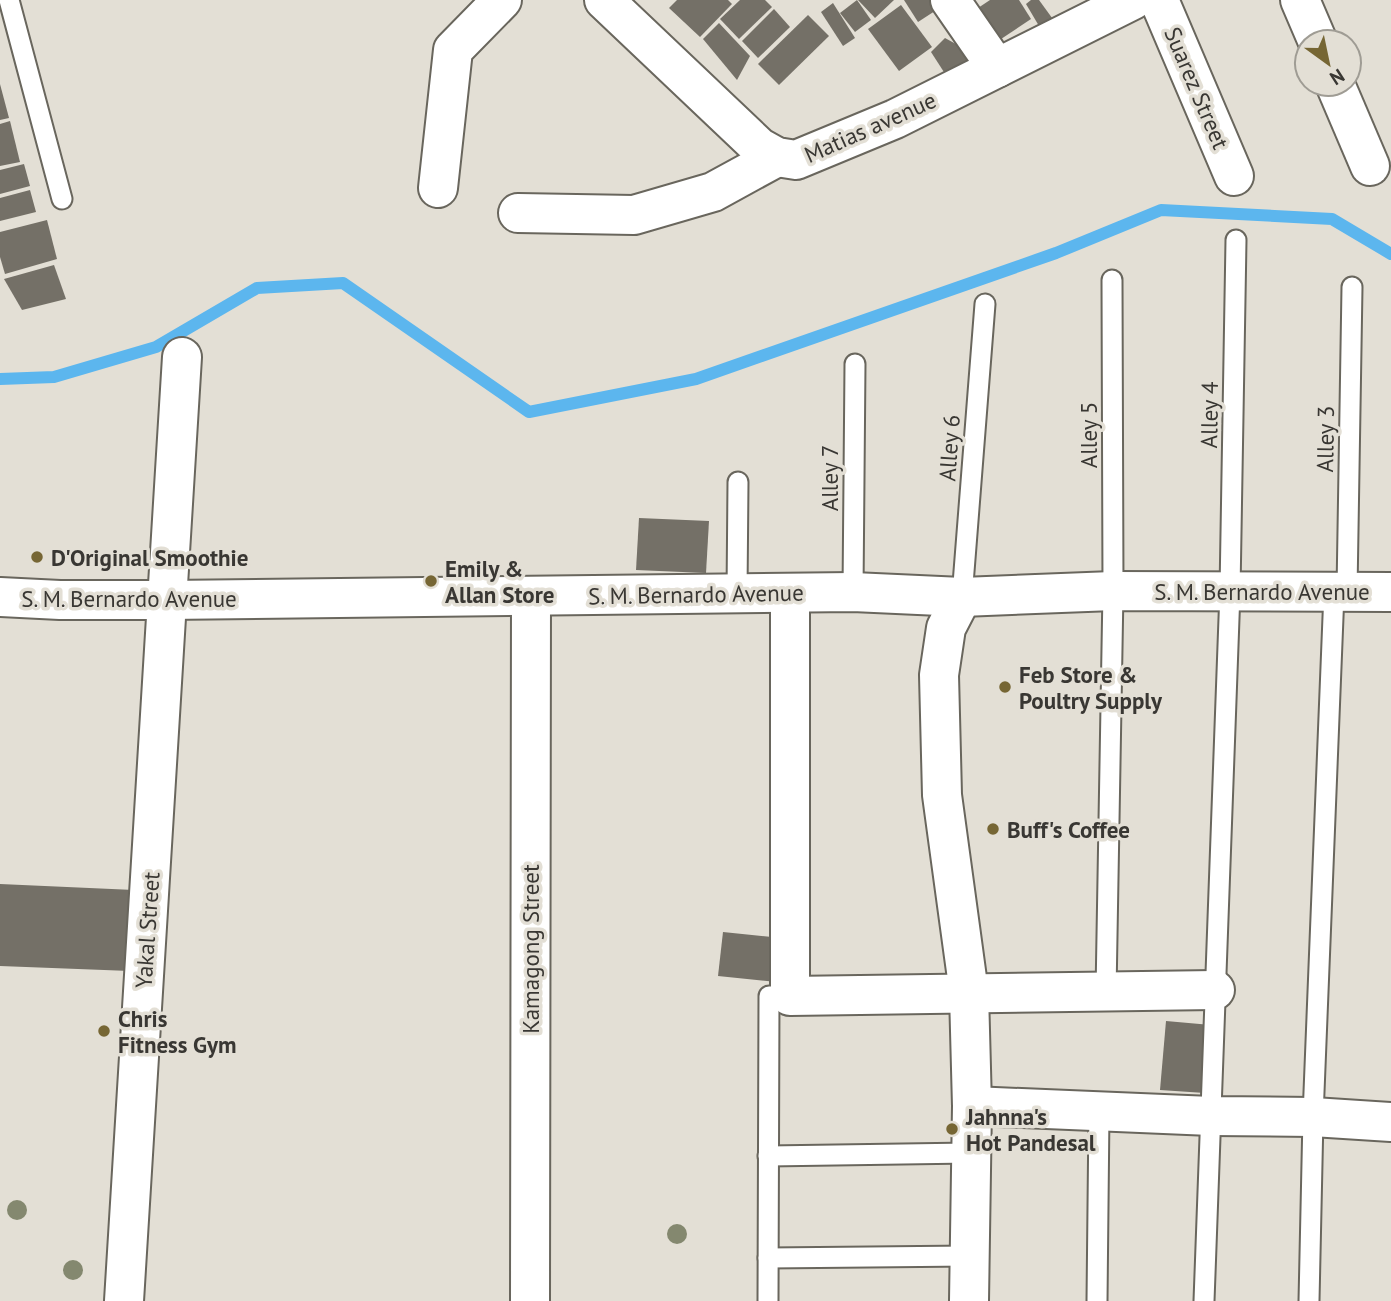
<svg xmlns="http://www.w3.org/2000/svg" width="1391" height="1301" font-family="'PT Sans',sans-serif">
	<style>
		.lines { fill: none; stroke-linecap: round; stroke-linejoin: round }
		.stream { stroke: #5cb6ee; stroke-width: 12 }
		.building { fill: #747067 }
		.service-casing { stroke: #69665d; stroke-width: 23 }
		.minor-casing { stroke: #69665d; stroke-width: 42 }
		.service { stroke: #fff; stroke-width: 19 }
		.minor { stroke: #fff; stroke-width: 38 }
		.tree { fill: #84886f }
		.poi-dot { fill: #766634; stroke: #e3dfd5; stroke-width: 2.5 }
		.labels { text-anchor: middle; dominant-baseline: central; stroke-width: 7; stroke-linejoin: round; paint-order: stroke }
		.street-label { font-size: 23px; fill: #393733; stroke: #e3dfd5 }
		.poi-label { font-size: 23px; font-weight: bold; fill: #393733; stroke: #e3dfd5; text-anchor: start }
	</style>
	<rect width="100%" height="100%" fill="#e3dfd5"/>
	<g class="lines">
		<polyline class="stream" points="0,379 54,377 156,347 257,288 343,283 529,412 696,379 1056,253 1161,210 1332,219 1391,254"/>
	</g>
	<g class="building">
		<polygon points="677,0 728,0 732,4 700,37 669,8"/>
		<polygon points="740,0 765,0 772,7 739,39 720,19"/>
		<polygon points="857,0 871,20 855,32 840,13"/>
		<polygon points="858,0 894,0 875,18"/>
		<polygon points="904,0 932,0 938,9 918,22"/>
		<polygon points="990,0 1019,0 1031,19 992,45 972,12"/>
		<polygon points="1031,0 1039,0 1055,22 1039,26 1026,4"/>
		<polygon points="833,3 855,38 843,46 821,12"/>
		<polygon points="901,5 932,47 899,71 868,29"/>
		<polygon points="774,9 790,27 758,58 742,41"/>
		<polygon points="808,15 829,36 779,85 758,64"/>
		<polygon points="719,23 750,56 737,80 703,39"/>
		<polygon points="945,38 983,59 951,83 931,52"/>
		<polygon points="0,84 9,118 0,120"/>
		<polygon points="10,121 20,162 0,166 0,124"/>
		<polygon points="24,164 30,186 0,194 0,170"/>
		<polygon points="30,190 36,212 0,221 0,198"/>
		<polygon points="47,220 57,259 5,274 0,257 0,232"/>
		<polygon points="54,265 66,299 22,310 4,279"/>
		<polygon points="639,518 709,521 706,573 636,570"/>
		<polygon points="0,884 134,890 130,971 0,966"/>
		<polygon points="723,932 782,938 777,982 718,976"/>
		<polygon points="1166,1021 1211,1025 1205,1093 1160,1090"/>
	</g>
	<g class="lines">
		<defs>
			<g id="service">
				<polyline points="9,0 62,199"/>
				<polyline points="1347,591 1352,287"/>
				<polyline points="853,592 855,364"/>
				<polyline points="737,594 738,482"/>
				<polyline points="962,597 985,304"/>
				<polyline points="1106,993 1113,591 1112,280"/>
				<polyline points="768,1156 970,1153"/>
				<polyline points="768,1258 970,1256"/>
				<polyline points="768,1301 769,996 790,996"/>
				<polyline points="1097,1301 1099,1112"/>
				<polyline points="1204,1301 1230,591 1236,240"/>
				<polyline points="1309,1301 1313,1117 1334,592"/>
			</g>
			<g id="minor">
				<polyline points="604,0 759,147 777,157 796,160 895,119 1133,0"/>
				<polyline points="950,0 997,68"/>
				<polyline points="1159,0 1234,176"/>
				<polyline points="1300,0 1318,42"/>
				<polyline points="1335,84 1370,166"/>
				<polyline points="438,188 453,50 502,0"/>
				<polyline points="518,213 634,215 713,192 777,157"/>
				<polyline points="790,594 790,996 1215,990"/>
				<polyline points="0,597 60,600 167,600 853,592 962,597 1113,591 1391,592"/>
				<polyline points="962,597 946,628 939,675 942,795 969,993 972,1106 969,1301"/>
				<polyline points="972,1106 1211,1116 1313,1117 1391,1122"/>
				<polyline points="124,1301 182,357"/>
				<polyline points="530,1301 531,596"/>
			</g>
		</defs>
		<use href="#service" class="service-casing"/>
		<use href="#minor" class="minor-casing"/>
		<use href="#service" class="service"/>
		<use href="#minor" class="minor"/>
	</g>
	<g class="tree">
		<circle cx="17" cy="1210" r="10"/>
		<circle cx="677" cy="1234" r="10"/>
		<circle cx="73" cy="1270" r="10"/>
	</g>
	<g class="poi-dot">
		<circle cx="37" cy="557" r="7"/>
		<circle cx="431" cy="581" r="7"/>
		<circle cx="1005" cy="687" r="7"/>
		<circle cx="993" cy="829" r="7"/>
		<circle cx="104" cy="1031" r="7"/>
		<circle cx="952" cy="1129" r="7"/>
	</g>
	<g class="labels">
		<g class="street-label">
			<text transform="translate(1197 88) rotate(67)">Suarez Street</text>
			<text transform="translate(870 127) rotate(-24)">Matias avenue</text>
			<text transform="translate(1209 415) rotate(-89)">Alley 4</text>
			<text transform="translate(1088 435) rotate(-90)">Alley 5</text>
			<text transform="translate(1325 439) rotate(-89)">Alley 3</text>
			<text transform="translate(949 448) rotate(-86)">Alley 6</text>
			<text transform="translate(829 478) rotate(-90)">Alley 7</text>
			<text x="1262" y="591">S. M. Bernardo Avenue</text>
			<text transform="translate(696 594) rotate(-1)">S. M. Bernardo Avenue</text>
			<text x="129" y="598">S. M. Bernardo Avenue</text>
			<text transform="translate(147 930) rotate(-86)">Yakal Street</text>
			<text transform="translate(530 949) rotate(-90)">Kamagong Street</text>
		</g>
		<g class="poi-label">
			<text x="51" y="557">D'Original Smoothie</text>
			<text x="445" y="568">Emily &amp;<tspan x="445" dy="26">Allan Store</tspan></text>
			<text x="1019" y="674">Feb Store &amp;<tspan x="1019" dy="26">Poultry Supply</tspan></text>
			<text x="1007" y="829">Buff's Coffee</text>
			<text x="118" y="1018">Chris<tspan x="118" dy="26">Fitness Gym</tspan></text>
			<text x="966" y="1116">Jahnna's<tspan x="966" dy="26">Hot Pandesal</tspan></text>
		</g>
	</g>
	<g transform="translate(1328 63) rotate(147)"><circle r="33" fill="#e3dfd5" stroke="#9f9c94" stroke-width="2"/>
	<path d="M0-5L12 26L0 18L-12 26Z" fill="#766634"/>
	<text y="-10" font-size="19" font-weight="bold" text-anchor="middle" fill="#393733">N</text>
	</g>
</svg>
